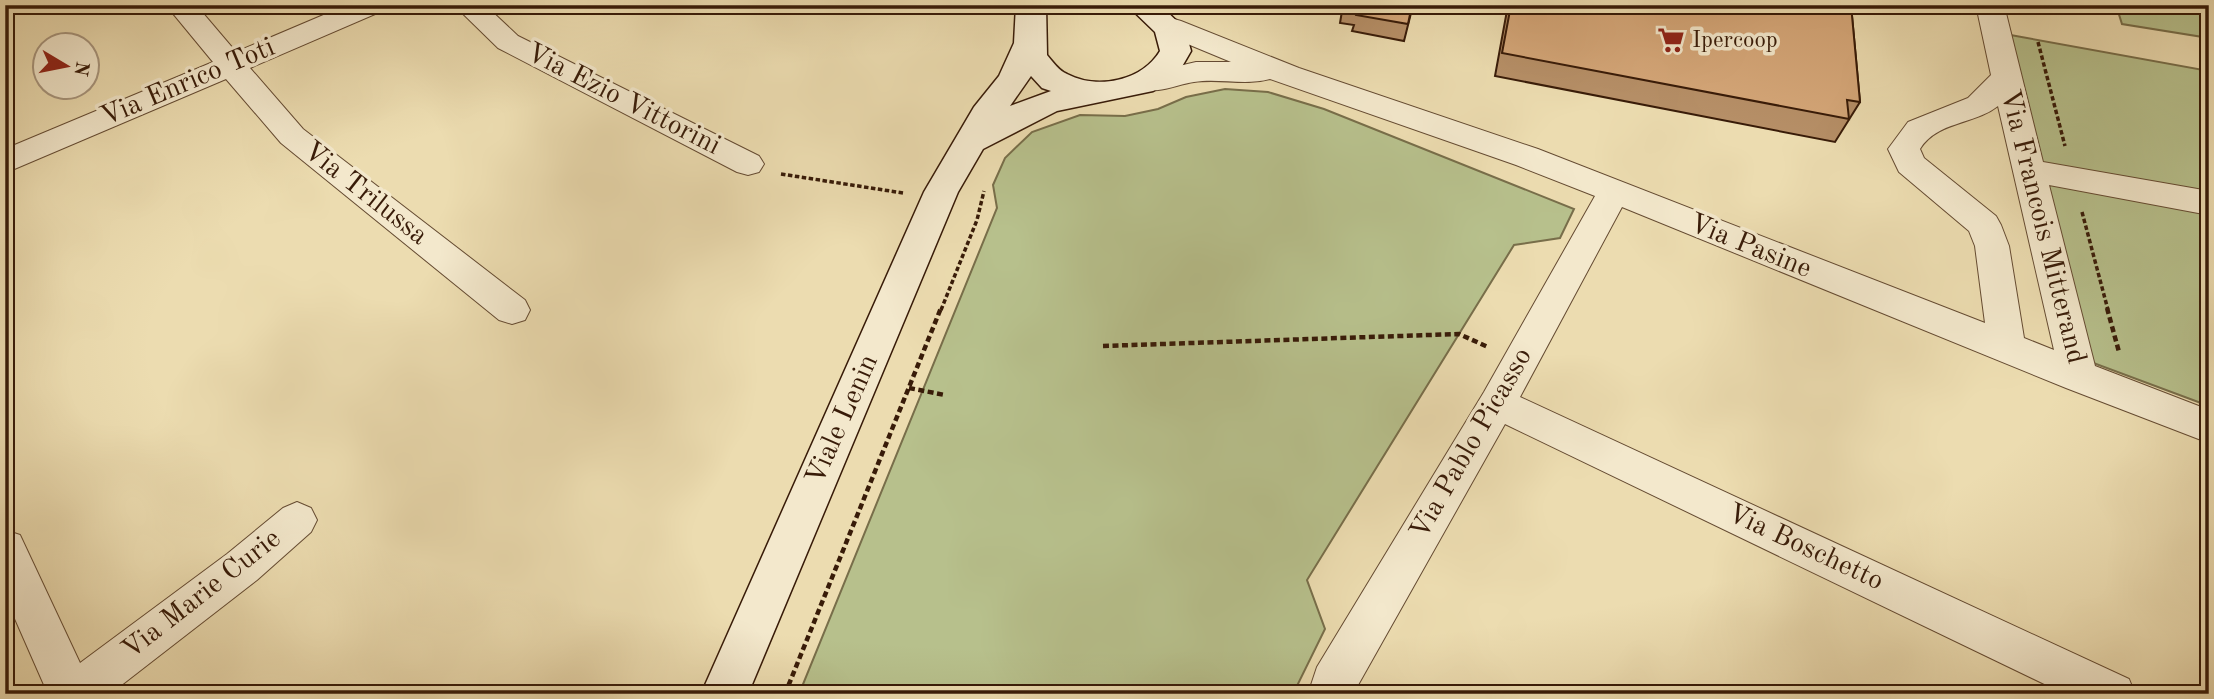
<svg xmlns="http://www.w3.org/2000/svg" width="2214" height="699" font-family="'Old Standard TT',serif">
	<style>
		.green { fill: #b7c08c; stroke: #786e4a; stroke-width: 2 }
		.lines { fill: none; stroke-linecap: round; stroke-linejoin: round }
		.street-casing { stroke: #654b32; stroke-width: 2 }
		.secondary-casing { stroke: #381b08; stroke-width: 3 }
		.path-far1 { stroke: #381b08; stroke-width: 3.5; stroke-dasharray: 4.5 2.5; stroke-linecap: butt }
		.path { stroke: #381b08; stroke-width: 4.5; stroke-dasharray: 6 3.5; stroke-linecap: butt }
		.street { fill: #f3e8cc; fill-rule: evenodd }
		.secondary { fill: #f3e8cc; fill-rule: evenodd }
		.wall { fill: #b68f67; stroke: #381b08; stroke-width: 2 }
		.building { fill: #d4a678; stroke: #381b08; stroke-width: 2 }
		.labels { text-anchor: middle; dominant-baseline: central; stroke-width: 7; stroke-linejoin: round; paint-order: stroke }
		.far-poi-label { font-size: 23px; fill: #381b08; stroke: #f3e8cc; text-anchor: start }
		.street-label { font-size: 28px; fill: #381b08; stroke: #f3e8cc }
	</style>
	<rect width="100%" height="100%" fill="#ecdcb0"/>
	<filter id="stains"><feTurbulence type="fractalNoise" baseFrequency=".00286" numOctaves="4"/><feColorMatrix values="0 0 0 0 .2 0 0 0 0 .09 0 0 0 0 .02 0 0 0 .5 -.17"/></filter>
	<radialGradient id="worn" r=".72"><stop offset=".6" stop-color="#630" stop-opacity="0"/><stop offset="1" stop-color="#630" stop-opacity=".3"/></radialGradient>
	<g class="green">
		<polygon points="2116,5 2209,5 2209,38 2122,24"/>
		<polygon points="2005,34 2209,71 2209,406 2088,361"/>
		<polygon points="1225,89 1268,92 1324,109 1574,209 1560,238 1514,245 1307,580 1325,629 1293,694 799,694 997,208 993,185 1005,158 1032,132 1080,115 1125,116 1158,109 1186,97"/>
	</g>
	<g class="lines">
		<defs>
			<g id="street">
				<polygon points="166,5 196,5 236,52 347,5 386,5 382,11 250,68 303,129 525,300 530,310 525,320 512,324 499,320 281,143 226,79 5,173 5,149 213,62"/>
				<polygon points="454,5 485,5 518,36 759,156 764,164 759,172 748,175 737,172 498,48"/>
				<path d="M1976,5h28l39,157 166,29v24l-160,-30 46,181 114,44v33l-143,-55 -444,-181 -102,190 609,282 6,15h-70l-560,-270 -152,270h-45l9,-27 167,-275 111,-196 -79,-31 -246,-86c-25,7 -51,-1 -76,3 -19,3 -36,12 -54,7l-4,-7 4,-7 56,-13h35l-70,-29 -4,-6 4,-6 10,-3 10,3 118,47 239,81 447,174 -10,-77 -6,-15 -70,-59 -11,-23 20,-27 60,-24 23,-23zM1998,106l56,244 -30,-12 -15,-92 -8,-21 -5,-9 -72,-58 -4,-9c17,-28 54,-24 78,-43z"/>
				<polygon points="297,502 311,508 317,520 311,532 257,580 110,694 48,694 5,596 5,530 20,535 80,663 227,554 283,508"/>
			</g>
			<path id="secondary" d="M1016,5h30l1,50c6,7 12,16 20,19 31,16 75,7 93,-23l-5,-19 -28,-27h33l25,24 6,22 -15,26 -23,14 -96,20 -74,38 -25,43 -210,502h-47l223,-502 50,-85 25,-31 15,-33zM1031,76l11,12 9,3 -41,15z"/>
		</defs>
		<use href="#street" class="street-casing"/>
		<use href="#secondary" class="secondary-casing"/>
		<g class="path-far1">
			<polyline points="2038,42 2065,146"/>
			<polyline points="781,174 903,193"/>
			<polyline points="2082,212 2108,310"/>
			<polyline points="941,310 977,220 984,191"/>
		</g>
		<g class="path">
			<polyline points="2107,308 2119,352"/>
			<polyline points="1103,346 1459,334 1488,347"/>
			<polyline points="909,388 945,395"/>
			<polyline points="785,694 941,308"/>
		</g>
		<use href="#street" class="street"/>
		<use href="#secondary" class="secondary"/>
	</g>
	<g class="wall">
		<polygon points="1343,5 1413,5 1404,41 1352,31 1354,25 1340,23"/>
		<polygon points="1508,5 1851,5 1860,102 1835,142 1495,76"/>
	</g>
	<g class="building">
		<polygon points="1343,5 1412,5 1408,24 1356,15 1357,9 1343,6"/>
		<polygon points="1511,5 1851,5 1860,102 1847,100 1849,119 1502,53"/>
	</g>
	<defs>
		<symbol id="supermarket-bare" viewBox="-9 -9 18 18"><path d="M-6-5.5h2.5l.6 2H6L4.5 2H-2.5L-4.4-4H-6ZM-1.5 3.2a1.3 1.3 0 1 0 .1 0ZM3 3.2a1.3 1.3 0 1 0 .1 0Z" fill="#8f2418" stroke="#f3e8cc" stroke-width="2.5" paint-order="stroke"/></symbol>
	</defs>
	<g fill-rule="evenodd">
		<use href="#supermarket-bare" x="1652" y="21" width="38" height="38"/>
	</g>
	<g class="labels">
		<g class="far-poi-label">
			<text x="1692" y="40">Ipercoop</text>
		</g>
		<g class="street-label">
			<text transform="translate(188 83) rotate(-23)">Via Enrico Toti</text>
			<text transform="translate(623 100) rotate(27)">Via Ezio Vittorini</text>
			<text transform="translate(365 194) rotate(38)">Via Trilussa</text>
			<text transform="translate(2042 227) rotate(76)">Via Francois Mitterand</text>
			<text transform="translate(1750 247) rotate(22)">Via Pasine</text>
			<text transform="translate(843 420) rotate(-66)">Viale Lenin</text>
			<text transform="translate(1472 444) rotate(-60)">Via Pablo Picasso</text>
			<text transform="translate(1805 548) rotate(25)">Via Boschetto</text>
			<text transform="translate(202 595) rotate(-38)">Via Marie Curie</text>
		</g>
	</g>
	<rect width="2214" height="699" fill="none" stroke="#ecdcb0" stroke-width="28"/>
	<rect x="7" y="7" width="2200" height="685" fill="none" stroke="#381b08" stroke-width="3.5"/>
	<rect x="14" y="14" width="2186" height="671" fill="none" stroke="#381b08" stroke-width="2"/>
	<g transform="translate(66 66) rotate(100)"><circle r="33" fill="#f3e8cc" stroke="#a8967e" stroke-width="2"/>
	<path d="M0-5L12 26L0 18L-12 26Z" fill="#8f2418"/>
	<text y="-10" font-size="19" font-weight="bold" text-anchor="middle" fill="#381b08">N</text>
	</g>
	<rect width="100%" height="100%" filter="url(#stains)"/>
	<rect width="100%" height="100%" fill="url(#worn)"/>
</svg>
